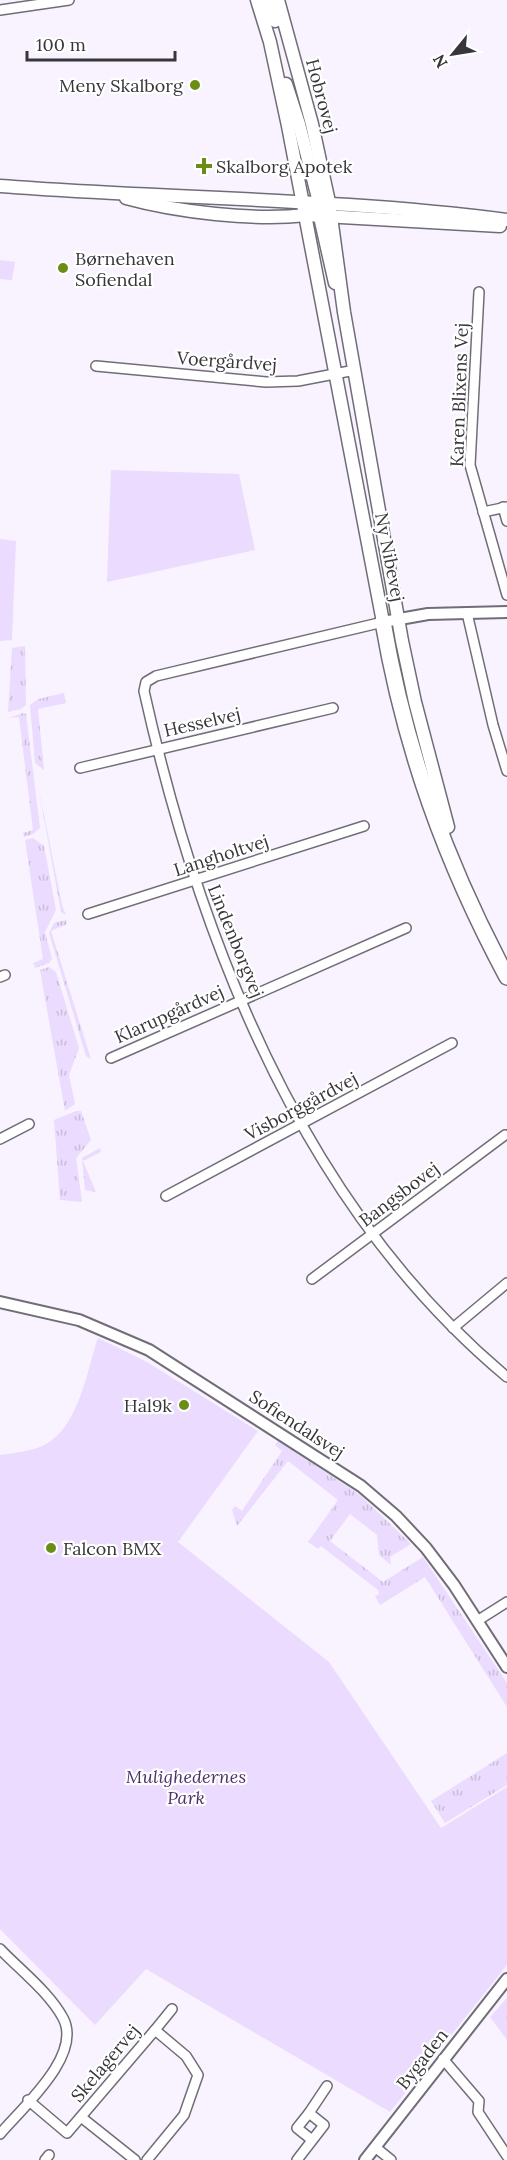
<svg xmlns="http://www.w3.org/2000/svg" width="507" height="2160" font-family="Lora,serif">
	<style>
		.grass { fill: url(#grass-tufts) }
		.park { fill: #ebdbfe }
		.lines { fill: none; stroke-linecap: round; stroke-linejoin: round }
		.minor-casing { stroke: #716d76; stroke-width: 12 }
		.tertiary-casing { stroke: #716d76; stroke-width: 14 }
		.secondary-casing { stroke: #716d76; stroke-width: 15 }
		.trunk-casing { stroke: #716d76; stroke-width: 18 }
		.minor { stroke: #fff; stroke-width: 9 }
		.tertiary { stroke: #fff; stroke-width: 10 }
		.secondary { stroke: #fff; stroke-width: 12 }
		.trunk { stroke: #fff; stroke-width: 15 }
		.poi-dot { fill: #6a8d15; stroke: #fff; stroke-width: 2 }
		.labels { text-anchor: middle; dominant-baseline: central; stroke-width: 4.5; stroke-linejoin: round; paint-order: stroke }
		.poi-label { font-size: 18px; fill: #38363a; stroke: #fff; text-anchor: start }
		.street-label { font-size: 18px; fill: #38363a; stroke: #fff }
		.park-label { font-size: 18px; font-style: italic; fill: #4e316a; stroke: #fff }
	</style>
	<defs>
		<pattern id="grass-tufts" width="24" height="20" patternUnits="userSpaceOnUse" patternTransform="scale(1.5)"><rect width="24" height="20" fill="#ebdbfe"/><path d="M3 7l-1-3M5 7V3M7 7l1-3M15 17l-1-3M17 17v-4M19 17l1-3" fill="none" stroke="#cabdda"/></pattern>
	</defs>
	<rect width="100%" height="100%" fill="#f8f3fe"/>
	<g class="grass">
		<polygon points="25,646 26,705 21,709 8,712 12,648"/>
		<polygon points="64,693 66,703 38,709 44,770 35,763 30,705 38,699"/>
		<polygon points="23,713 26,714 40,828 33,834 24,837 23,833 33,830 19,717 8,718"/>
		<polygon points="38,785 62,905 66,915 61,912"/>
		<polygon points="33,838 44,846 56,910 45,932 52,959 49,963 35,968 33,963 43,959 25,840"/>
		<polygon points="66,920 67,924 51,931 91,1059 86,1056 49,933 54,923"/>
		<polygon points="49,967 56,972 79,1048 69,1075 75,1104 65,1111 40,970"/>
		<polygon points="76,1111 81,1111 91,1140 76,1158 82,1202 60,1200 54,1120"/>
		<polygon points="100,1148 101,1152 83,1161 96,1192 85,1190 82,1158"/>
		<polygon points="278,1441 360,1495 411,1544 390,1557 391,1565 379,1555 377,1535 350,1514 330,1541 383,1582 423,1557 507,1683 507,1707 425,1577 380,1605 375,1596 379,1594 378,1590 321,1546 318,1549 308,1542 338,1500 288,1461 237,1526 232,1510 235,1506 242,1511 282,1451 275,1445"/>
		<polygon points="507,1753 507,1785 445,1823 431,1801"/>
		<polygon points="507,1998 507,2040 490,2017"/>
	</g>
	<g class="park">
		<polygon points="0,260 15,262 12,280 0,279"/>
		<polygon points="111,470 239,474 255,550 107,582"/>
		<polygon points="0,539 16,541 12,640 0,641"/>
		<path d="M98,1338l49,24 111,69 -80,111 151,120 112,166 66,-41v178l-117,147 -244,-143 -51,56 -95,-96v-474c12,-2 25,-3 37,-7 41,-13 49,-75 61,-110z"/>
	</g>
	<g class="lines">
		<defs>
			<g id="minor">
				<polyline points="0,10 69,0"/>
				<polyline points="479,292 470,465 507,595"/>
				<polyline points="96,366 266,382 298,381 355,370"/>
				<polyline points="503,507 507,521"/>
				<polyline points="483,512 507,507"/>
				<polyline points="467,613 493,725 507,771"/>
				<path d="M383,622l-227,54 -10,6 -2,9c56,252 159,516 363,686"/>
				<polyline points="80,768 333,708"/>
				<polyline points="88,914 364,826"/>
				<polyline points="0,977 5,975"/>
				<polyline points="111,1058 406,928"/>
				<polyline points="0,1139 29,1124"/>
				<polyline points="166,1196 452,1043"/>
				<polyline points="312,1279 505,1135"/>
				<polyline points="453,1328 507,1283"/>
				<polyline points="477,1621 507,1602"/>
				<path d="M0,1949c20,21 49,43 63,69 20,37 -40,89 -63,116"/>
				<polyline points="155,2030 172,2009"/>
				<polyline points="443,2059 479,2101 478,2112 507,2156"/>
				<polyline points="28,2100 67,2133 155,2030 186,2056 198,2075 184,2115 147,2160"/>
				<polyline points="309,2113 327,2086"/>
				<polyline points="81,2117 135,2160"/>
				<polyline points="375,2147 391,2160"/>
				<polyline points="45,2160 49,2155"/>
				<polyline points="297,2160 324,2125 309,2113 297,2128 312,2140"/>
			</g>
			<g id="tertiary">
				<polyline points="383,622 428,614 507,612"/>
				<polyline points="0,1302 79,1320 149,1350 361,1486 396,1516 426,1548 454,1585 507,1667"/>
				<polyline points="365,2160 507,1979"/>
			</g>
			<g id="secondary">
				<polyline points="257,0 270,42 288,126 383,622"/>
				<polyline points="269,0 275,21"/>
				<polyline points="278,0 312,124 329,202 344,312 402,641 415,702 448,827"/>
				<polyline points="286,84 299,124 320,206"/>
				<path d="M0,186c169,13 338,12 507,34"/>
				<path d="M126,198c51,14 128,23 180,17l194,11"/>
				<polyline points="316,210 320,217 335,283"/>
			</g>
			<path id="trunk" d="M383,622c22,128 63,241 124,355"/>
		</defs>
		<use href="#minor" class="minor-casing"/>
		<use href="#tertiary" class="tertiary-casing"/>
		<use href="#secondary" class="secondary-casing"/>
		<use href="#trunk" class="trunk-casing"/>
		<use href="#minor" class="minor"/>
		<use href="#tertiary" class="tertiary"/>
		<use href="#secondary" class="secondary"/>
		<use href="#trunk" class="trunk"/>
	</g>
	<g class="poi-dot">
		<circle cx="195" cy="85" r="6"/>
		<path d="M201 157h6v6h6v6h-6v6h-6v-6h-6v-6h6z"/>
		<circle cx="63" cy="268" r="6"/>
		<circle cx="184" cy="1405" r="6"/>
		<circle cx="51" cy="1548" r="6"/>
	</g>
	<g class="labels">
		<g class="poi-label">
			<text x="183" y="85" text-anchor="end">Meny Skalborg</text>
			<text x="216" y="166">Skalborg Apotek</text>
			<text x="75" y="258">Børnehaven<tspan x="75" dy="21">Sofiendal</tspan></text>
			<text x="172" y="1405" text-anchor="end">Hal9k</text>
			<text x="63" y="1548">Falcon BMX</text>
		</g>
		<g class="street-label">
			<text transform="translate(322 96) rotate(75)">Hobrovej</text>
			<text transform="translate(227 361) rotate(4)">Voergårdvej</text>
			<text transform="translate(459 395) rotate(-88)">Karen Blixens Vej</text>
			<text transform="translate(390 557) rotate(79)">Ny Nibevej</text>
			<text transform="translate(202 722) rotate(-13)">Hesselvej</text>
			<text transform="translate(221 855) rotate(-18)">Langholtvej</text>
			<text transform="translate(236 941) rotate(68)">Lindenborgvej</text>
			<text transform="translate(169 1014) rotate(-24)">Klarupgårdvej</text>
			<text transform="translate(301 1106) rotate(-28)">Visborggårdvej</text>
			<text transform="translate(399 1194) rotate(-37)">Bangsbovej</text>
			<text transform="translate(297 1424) rotate(33)">Sofiendalsvej</text>
			<text transform="translate(422 2059) rotate(-52)">Bygaden</text>
			<text transform="translate(105 2063) rotate(-50)">Skelagervej</text>
		</g>
		<g class="park-label">
			<text x="186" y="1776">Mulighedernes<tspan x="186" dy="21">Park</tspan></text>
		</g>
	</g>
	<g transform="translate(453 54) rotate(240)" stroke="#ffffff" stroke-width="4.5" paint-order="stroke">
	<path d="M0-4.5L10 22L0 15L-10 22Z" fill="#38363a"/>
	<text y="-9" font-size="16" font-weight="bold" text-anchor="middle" fill="#38363a">N</text>
	</g>
	<path d="M27 51v9h148v-9" fill="none" stroke="#38363a" stroke-width="3"/>
	<text x="36" y="51" font-size="18" fill="#38363a" stroke="#ffffff" stroke-width="4.5" paint-order="stroke">100 m</text>
</svg>
